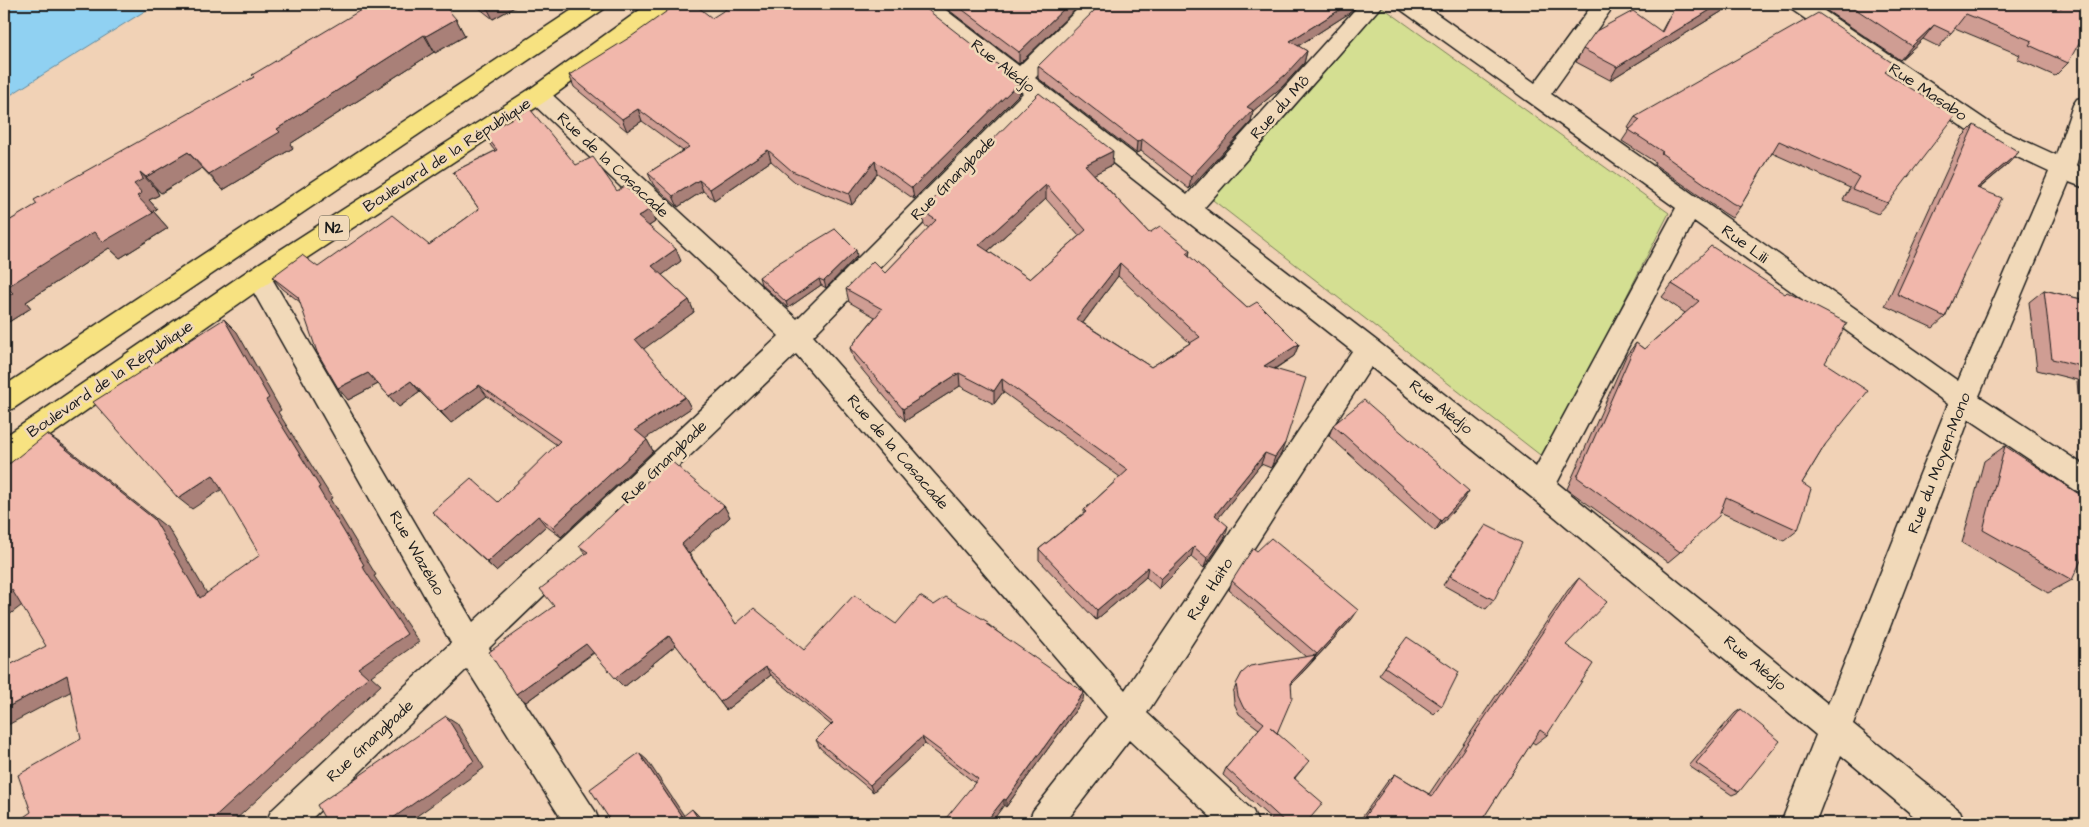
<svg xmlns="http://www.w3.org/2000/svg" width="2089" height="827" font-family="'Architects Daughter',sans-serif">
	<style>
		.green { fill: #d4df92; stroke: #787e57 }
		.water { fill: #90d1f2; stroke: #62899c }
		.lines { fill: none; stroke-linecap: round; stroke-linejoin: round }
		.street-casing { stroke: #1c1c1c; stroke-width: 3 }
		.highway-casing { stroke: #1c1c1c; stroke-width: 3 }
		.street { fill: #f1d9b9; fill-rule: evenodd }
		.highway { fill: #f7e281; fill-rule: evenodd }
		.wall { fill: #cf9d93; stroke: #1c1c1c; fill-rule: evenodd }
		.shaded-wall { fill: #a98078; stroke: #1c1c1c }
		.building { fill: #f1b7ab; stroke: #1c1c1c; fill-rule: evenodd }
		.labels { text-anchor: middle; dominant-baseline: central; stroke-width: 5; stroke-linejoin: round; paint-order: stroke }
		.shield { fill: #f1d9b9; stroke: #5c554b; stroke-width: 1 }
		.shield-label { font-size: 15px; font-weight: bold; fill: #1c1c1c }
		.street-label { font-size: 16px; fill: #1c1c1c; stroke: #f1d9b9 }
	</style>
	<rect width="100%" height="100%" fill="#f1d2b6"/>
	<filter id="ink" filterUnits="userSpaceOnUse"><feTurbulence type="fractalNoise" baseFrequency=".02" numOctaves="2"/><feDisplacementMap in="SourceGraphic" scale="10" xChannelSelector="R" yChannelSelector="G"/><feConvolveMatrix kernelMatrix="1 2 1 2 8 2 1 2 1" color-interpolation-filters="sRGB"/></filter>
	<g filter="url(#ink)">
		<polygon class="green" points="1378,4 1669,213 1544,458 1209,197"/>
		<polygon class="water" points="4,4 156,4 4,99"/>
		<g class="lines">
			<defs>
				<path id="street" d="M913,4h25l81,62 64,-62h24l-3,5 -69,69 152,117 173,-191h23l-179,204 173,133 159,126 140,-259 -276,-199 -3,-5h26l112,79 58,-79h22l-64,90 407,287 91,-209 -66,-31 -192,-132 -3,-5h26l185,125 57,26 17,-50 4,-6 8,-2v41l-9,27 9,4v19l-16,-6 -90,214 106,70v28l-10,-4 -106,-71 -116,305 107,87 5,12h-43l-81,-68 -26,68h-34l35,-88 -286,-239 -159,-129 -224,346 106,98 5,12h-41l-88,-83 -64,83h-37l5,-12 74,-94 -311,-363 -307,294 106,163 5,12h-36l-97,-154 -160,154h-41l5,-12 180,-168 -202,-359 -4,-7 4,-7 9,-3 9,3 206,352 306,-286 -249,-235 -4,-6 4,-6 8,-2 8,2 251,230 226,-226 -107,-84zM1039,105l313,246 -227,339 -312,-354zM1694,221l254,183 -120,300 -271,-221z"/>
				<g id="highway">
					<polygon points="581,4 607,4 604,9 14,408 4,412 4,386"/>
					<polygon points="648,4 674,4 671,9 546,101 267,284 14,461 4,464 4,437 249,270 530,89"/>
				</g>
			</defs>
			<use href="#street" class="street-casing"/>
			<use href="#highway" class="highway-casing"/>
			<use href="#street" class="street"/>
			<use href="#highway" class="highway"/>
		</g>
		<g class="wall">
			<polygon points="474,4 520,4 493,19"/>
			<polygon points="941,4 1081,4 1019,64"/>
			<polygon points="1676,4 1734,4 1610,80 1576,62 1583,49 1661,32"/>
			<polygon points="1817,4 2053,4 2058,6 2059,4 2085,4 2068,63 2055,76 2017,59 2020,55 1955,28 1939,47 1923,39 1900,60"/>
			<polygon points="1348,14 1298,46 1307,51 1304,63 1282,87 1253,111 1251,122 1189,189 1141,151 1136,153 1038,78 1038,66"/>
			<polygon points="712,18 1020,93 914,199 877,173 852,205 795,182 771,161 714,200 703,191 678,207 653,184 648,173 683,151 642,121 627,131 574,87 569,75"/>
			<polygon points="456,19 465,36 435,53 434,52 290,144 293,148 223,190 202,168 161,193 155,188 159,195 149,200 157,209 153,211 168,228 120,258 109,248 26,302 31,308 4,325 4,224 254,77 252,75"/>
			<polygon points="1886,73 1888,203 1878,214 1843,200 1850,188 1772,153 1740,207 1732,218 1724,213 1654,164 1655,162 1622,141 1630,129 1628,128 1635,117"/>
			<polygon points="1974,125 2007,165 1979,189 1963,276 1945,317 1933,328 1885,306 1962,137"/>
			<polygon points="484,133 576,165 617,191 655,222 649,226 681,261 662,275 689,300 694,312 643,349 685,397 691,408 645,438 647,440 653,451 561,537 546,526 496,571 432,512 498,502 557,445 487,396 451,423 420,392 399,407 378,384 348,400 300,302 283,289 272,277 429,245 479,209 453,172 495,151 491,146"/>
			<path d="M1112,165l-18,9 55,59 41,17 -1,6 58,52 52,36 -5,12 -19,13 6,85 -10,14 -10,-4 -43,54 7,19 -21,31 -13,-11 -32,32 -13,-12 -50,43 -57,-60v-11l45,-36v-3l36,-33 -117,-85 -9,12 -34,-18 -55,35 -51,-61 -4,-12 25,-31 -26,-15 -3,-13 39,-16 44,-45 -5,-3 -2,-14zM1046,199l33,37 -49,43 -42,-28zM1118,276l72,67 -39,24 -68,-44z"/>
			<polygon points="857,256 826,288 821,285 788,308 761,284 759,277"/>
			<polygon points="1672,284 1825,363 1825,445 1802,483 1798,530 1784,541 1720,512 1680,552 1668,562 1567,489 1626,356 1636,343 1644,349 1685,313 1662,297"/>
			<polygon points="2044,290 2085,300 2085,456 2083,455 2077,380 2037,370 2029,302"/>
			<polygon points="1333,425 1463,501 1435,531 1329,436"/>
			<polygon points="2005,446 2072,580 2048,593 1962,543 1984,461"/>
			<polygon points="724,506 730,517 689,553 736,624 804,650 896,624 934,605 989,625 1083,700 1006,807 925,744 873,792 820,748 816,740 831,725 771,675 726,710 676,645 624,687 594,653 526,702 554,606 586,554 579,546"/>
			<polygon points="1479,534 1494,600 1486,609 1443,585"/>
			<polygon points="1579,578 1547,735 1535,744 1532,742 1480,823 1358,823 1387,782 1395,774 1429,794 1568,590"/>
			<polygon points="1232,581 1352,619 1291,685 1277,733 1304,767 1295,778 1306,823 1276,823 1223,775 1226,768 1259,729 1239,714 1234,703 1233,692 1242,673 1306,657 1229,590"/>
			<polygon points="1401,645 1442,706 1434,714 1379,675"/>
			<polygon points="1741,709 1739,792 1732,795 1689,766 1735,713"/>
		</g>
		<g class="shaded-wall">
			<polygon points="485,4 520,4 493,19"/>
			<polygon points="1069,4 1081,4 1019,64 1019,52"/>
			<polygon points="1349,4 1359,4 1348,14 1287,53 1290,41"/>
			<polygon points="1720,4 1734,4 1610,80 1617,67"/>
			<polygon points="456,19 465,36 435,53 426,36"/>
			<polygon points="1934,25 1923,39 1900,60 1912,46"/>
			<polygon points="424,35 434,52 290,144 293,148 223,190 209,174 277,129"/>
			<polygon points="1307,51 1304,63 1282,87 1253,111 1251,122 1189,189 1191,177 1247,107"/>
			<polygon points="1020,82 1020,93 914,199 912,188"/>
			<polygon points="638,109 642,121 627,131 622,119"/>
			<polygon points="1142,139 1141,151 1136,153 1137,142"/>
			<polygon points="768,150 771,161 714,200 710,189"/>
			<polygon points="1113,151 1112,165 1085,179 1085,165"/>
			<polygon points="188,152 202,168 161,193 146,177"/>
			<polygon points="2019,152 2007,165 1965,200 1977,188"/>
			<polygon points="875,161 877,173 852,205 849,194"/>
			<polygon points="140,172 155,188 159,195 149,200 157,209 153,211 168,228 120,258 109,248 26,302 31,308 4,325 4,298 7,287 137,196 134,184"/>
			<polygon points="699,180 703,191 678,207 673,196"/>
			<polygon points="1046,185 1046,199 980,258 979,245"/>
			<polygon points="650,209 655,222 643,230 638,217"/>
			<polygon points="676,249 681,261 657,279 652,266"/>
			<polygon points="856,250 857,256 826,288 824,281"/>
			<polygon points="1190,250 1188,263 1186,253"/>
			<polygon points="1120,263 1118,276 1076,332 1076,319"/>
			<polygon points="819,279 821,285 788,308 786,302"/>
			<polygon points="689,300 694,312 641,351 635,339"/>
			<polygon points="224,319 237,332 281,410 278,412 332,498 330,499 376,575 374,576 419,642 371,676 381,685 232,823 209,823 358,668 362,566 266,400"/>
			<polygon points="1299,344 1294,356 1260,378 1264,366"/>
			<polygon points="368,373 378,384 348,400 338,388"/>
			<polygon points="959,373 960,386 905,421 903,409"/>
			<polygon points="1002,379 1003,392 994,404 994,391"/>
			<polygon points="411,381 420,392 399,407 389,396"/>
			<polygon points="479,385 487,396 451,423 441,412"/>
			<polygon points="685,397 691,408 642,441 635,430"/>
			<polygon points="47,434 63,445 169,529 215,607 200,598"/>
			<polygon points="647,440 653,451 561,537 553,527"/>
			<polygon points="1285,443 1281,454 1271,468 1275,457"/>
			<polygon points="1265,453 1261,464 1212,526 1215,515"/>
			<polygon points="213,475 227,486 192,509 178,498"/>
			<polygon points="1469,491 1463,501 1435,531 1441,521"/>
			<polygon points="724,506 730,517 689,554 682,544"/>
			<polygon points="538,516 546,526 496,571 487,562"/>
			<polygon points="1228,526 1225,537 1204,568 1207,558"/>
			<polygon points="1194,547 1191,557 1159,589 1161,579"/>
			<polygon points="1148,567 1146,577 1096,620 1097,610"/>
			<polygon points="12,590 30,599 4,619 4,596"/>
			<polygon points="1358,610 1352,619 1312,662 1317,654"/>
			<polygon points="669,636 676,645 624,687 615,678"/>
			<polygon points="586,644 594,652 526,702 516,694"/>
			<polygon points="1316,655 1311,663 1286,690 1291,682"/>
			<polygon points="766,667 771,675 726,710 720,702"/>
			<polygon points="67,675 85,684 4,727 4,709"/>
			<polygon points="1084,692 1083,700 1006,807 1006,800"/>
			<polygon points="446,716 457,723 484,768 407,823 386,823"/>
			<polygon points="922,737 925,744 873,792 870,785"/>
			<polygon points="639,753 647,760 689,823 682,817"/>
			<polygon points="1004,799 1004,805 991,823 985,823"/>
			<polygon points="692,809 698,815 704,823 701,823"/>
		</g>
		<g class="building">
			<polygon points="371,4 443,4 456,19 426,36 424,35 277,129 280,132 209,174 188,152 146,177 140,172 143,179 134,184 142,193 137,196 153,213 103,242 94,232 7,287 13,293 4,298 4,224 37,204 34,200 254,77 252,75"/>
			<polygon points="677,4 694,4 712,18 734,4 920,4 1020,82 912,188 875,161 849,194 792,171 768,150 710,189 699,180 673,196 648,173 689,147 638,109 622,119 569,75 632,36"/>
			<polygon points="955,4 1069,4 1019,52"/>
			<polygon points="1101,4 1349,4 1290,41 1307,51 1285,75 1247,107 1253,110 1191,177 1142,139 1137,142 1038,66"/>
			<polygon points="1676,4 1720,4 1617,67 1583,49 1596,31 1633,11 1662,32"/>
			<polygon points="1848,4 2053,4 2061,8 2063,4 2085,4 2085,32 2068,63 2029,45 2032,41 1966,14 1951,33 1934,25 1912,46"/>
			<polygon points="1818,13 1894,64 1885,72 1955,116 1888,203 1852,189 1859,177 1779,141 1740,207 1732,203 1661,153 1663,152 1629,130 1640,120 1635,117"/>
			<path d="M1039,93l74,58 -28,14 64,68 11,-7 30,24 -4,3 61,55 10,-6 42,42 -35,22 42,12 -21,65 -10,14 -10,-4 -50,62 13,11 -21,32 -13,-11 -33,32 -13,-12 -51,43 -58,-61 47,-37 -2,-2 44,-40 -126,-91 -8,12 -35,-18 -56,36 -53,-61 32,-39 -36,-20 27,-28 12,12 51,-53 -14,-9zM1046,185l40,45 -56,49 -51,-34zM1120,263l80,74 -49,30 -75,-48z"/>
			<polygon points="530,109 576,165 593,157 617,191 625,186 650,209 638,217 676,249 652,266 689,300 635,339 685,397 635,430 647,440 553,527 538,516 487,562 432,512 471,478 498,502 560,441 479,385 441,412 411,381 389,396 368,373 338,388 317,352 298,297 272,277 302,255 318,267 392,215 429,245 479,209 453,172 497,150 484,133"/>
			<polygon points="1974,125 2019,152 1977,188 2002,198 1963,276 1945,317 1897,294"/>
			<polygon points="835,229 856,250 824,281 819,279 786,302 759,277 780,262"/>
			<polygon points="1711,246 1785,294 1787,292 1847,323 1825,363 1868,391 1825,445 1802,483 1811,489 1798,530 1726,497 1719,516 1680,552 1577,477 1636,343 1644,349 1699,301 1672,284"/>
			<polygon points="2044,290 2085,300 2085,367 2052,359"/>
			<polygon points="224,319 269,398 266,400 320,487 318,488 364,565 362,566 407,634 358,668 368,677 209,823 15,823 31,812 18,775 81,739 67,675 4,709 4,668 46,646 12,590 4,596 4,468 47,434 154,519 200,598 260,555 213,475 178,498 93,402"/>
			<polygon points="1364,400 1469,491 1441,521 1333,425"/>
			<polygon points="2005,446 2085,498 2085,552 2072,580 1983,530"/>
			<polygon points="670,460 724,506 682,544 736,624 754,608 804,650 854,595 896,624 920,596 934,605 946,597 988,622 986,624 1084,692 1006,800 1004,799 985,823 942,823 978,779 922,737 870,785 816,740 833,723 766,667 720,702 669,636 615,678 586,644 516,694 489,652 554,606 540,589 588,552 579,546"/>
			<polygon points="1486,525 1522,543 1494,600 1450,576"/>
			<polygon points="1271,538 1358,610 1317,654 1232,581 1253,548 1257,551"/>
			<polygon points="1579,578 1607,602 1566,645 1593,664 1547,735 1540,730 1480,823 1360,823 1395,774 1432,796"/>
			<polygon points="1407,637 1459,672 1442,706 1385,667"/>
			<polygon points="1316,655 1291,682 1292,698 1277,733 1270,727 1309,761 1294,778 1323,803 1306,823 1286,823 1226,768 1264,723 1243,707 1238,696 1236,684 1242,673 1250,666"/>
			<polygon points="1741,709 1780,741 1739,792 1696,763"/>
			<polygon points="446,716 474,761 386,823 327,823 317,805"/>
			<polygon points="639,753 682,817 692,809 701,823 612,823 590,789"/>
			<polygon points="1078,819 1083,823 1074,823"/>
		</g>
	</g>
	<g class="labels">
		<rect class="shield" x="319" y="215.5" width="30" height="25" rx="4"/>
		<g class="shield-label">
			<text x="334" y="228">N2</text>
		</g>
		<g class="street-label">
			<text transform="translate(1003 66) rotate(38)">Rue Alédjo</text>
			<text transform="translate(1928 92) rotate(34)">Rue Masabo</text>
			<text transform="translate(1280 107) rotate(-48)">Rue du Mô</text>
			<text transform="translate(447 155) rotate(-33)">Boulevard de la République</text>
			<text transform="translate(613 165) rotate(43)">Rue de la Casacade</text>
			<text transform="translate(953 178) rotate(-45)">Rue Gnangbade</text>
			<text transform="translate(1745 244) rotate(36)">Rue Lili</text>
			<text transform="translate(110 379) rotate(-34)">Boulevard de la République</text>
			<text transform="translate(1441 407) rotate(39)">Rue Alédjo</text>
			<text transform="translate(898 452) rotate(49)">Rue de la Casacade</text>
			<text transform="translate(664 462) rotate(-44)">Rue Gnangbade</text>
			<text transform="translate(1939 463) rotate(-69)">Rue du Moyen-Mono</text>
			<text transform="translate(417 553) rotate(60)">Rue Wazélao</text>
			<text transform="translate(1210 589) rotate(-57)">Rue Haito</text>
			<text transform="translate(1755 663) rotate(40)">Rue Alédjo</text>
			<text transform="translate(370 741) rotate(-43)">Rue Gnangbade</text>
		</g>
	</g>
	<rect width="2089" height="827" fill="none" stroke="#f1d9b9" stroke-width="20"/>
	<rect x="10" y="10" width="2069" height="807" fill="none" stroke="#1c1c1c" stroke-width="2" filter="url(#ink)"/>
</svg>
